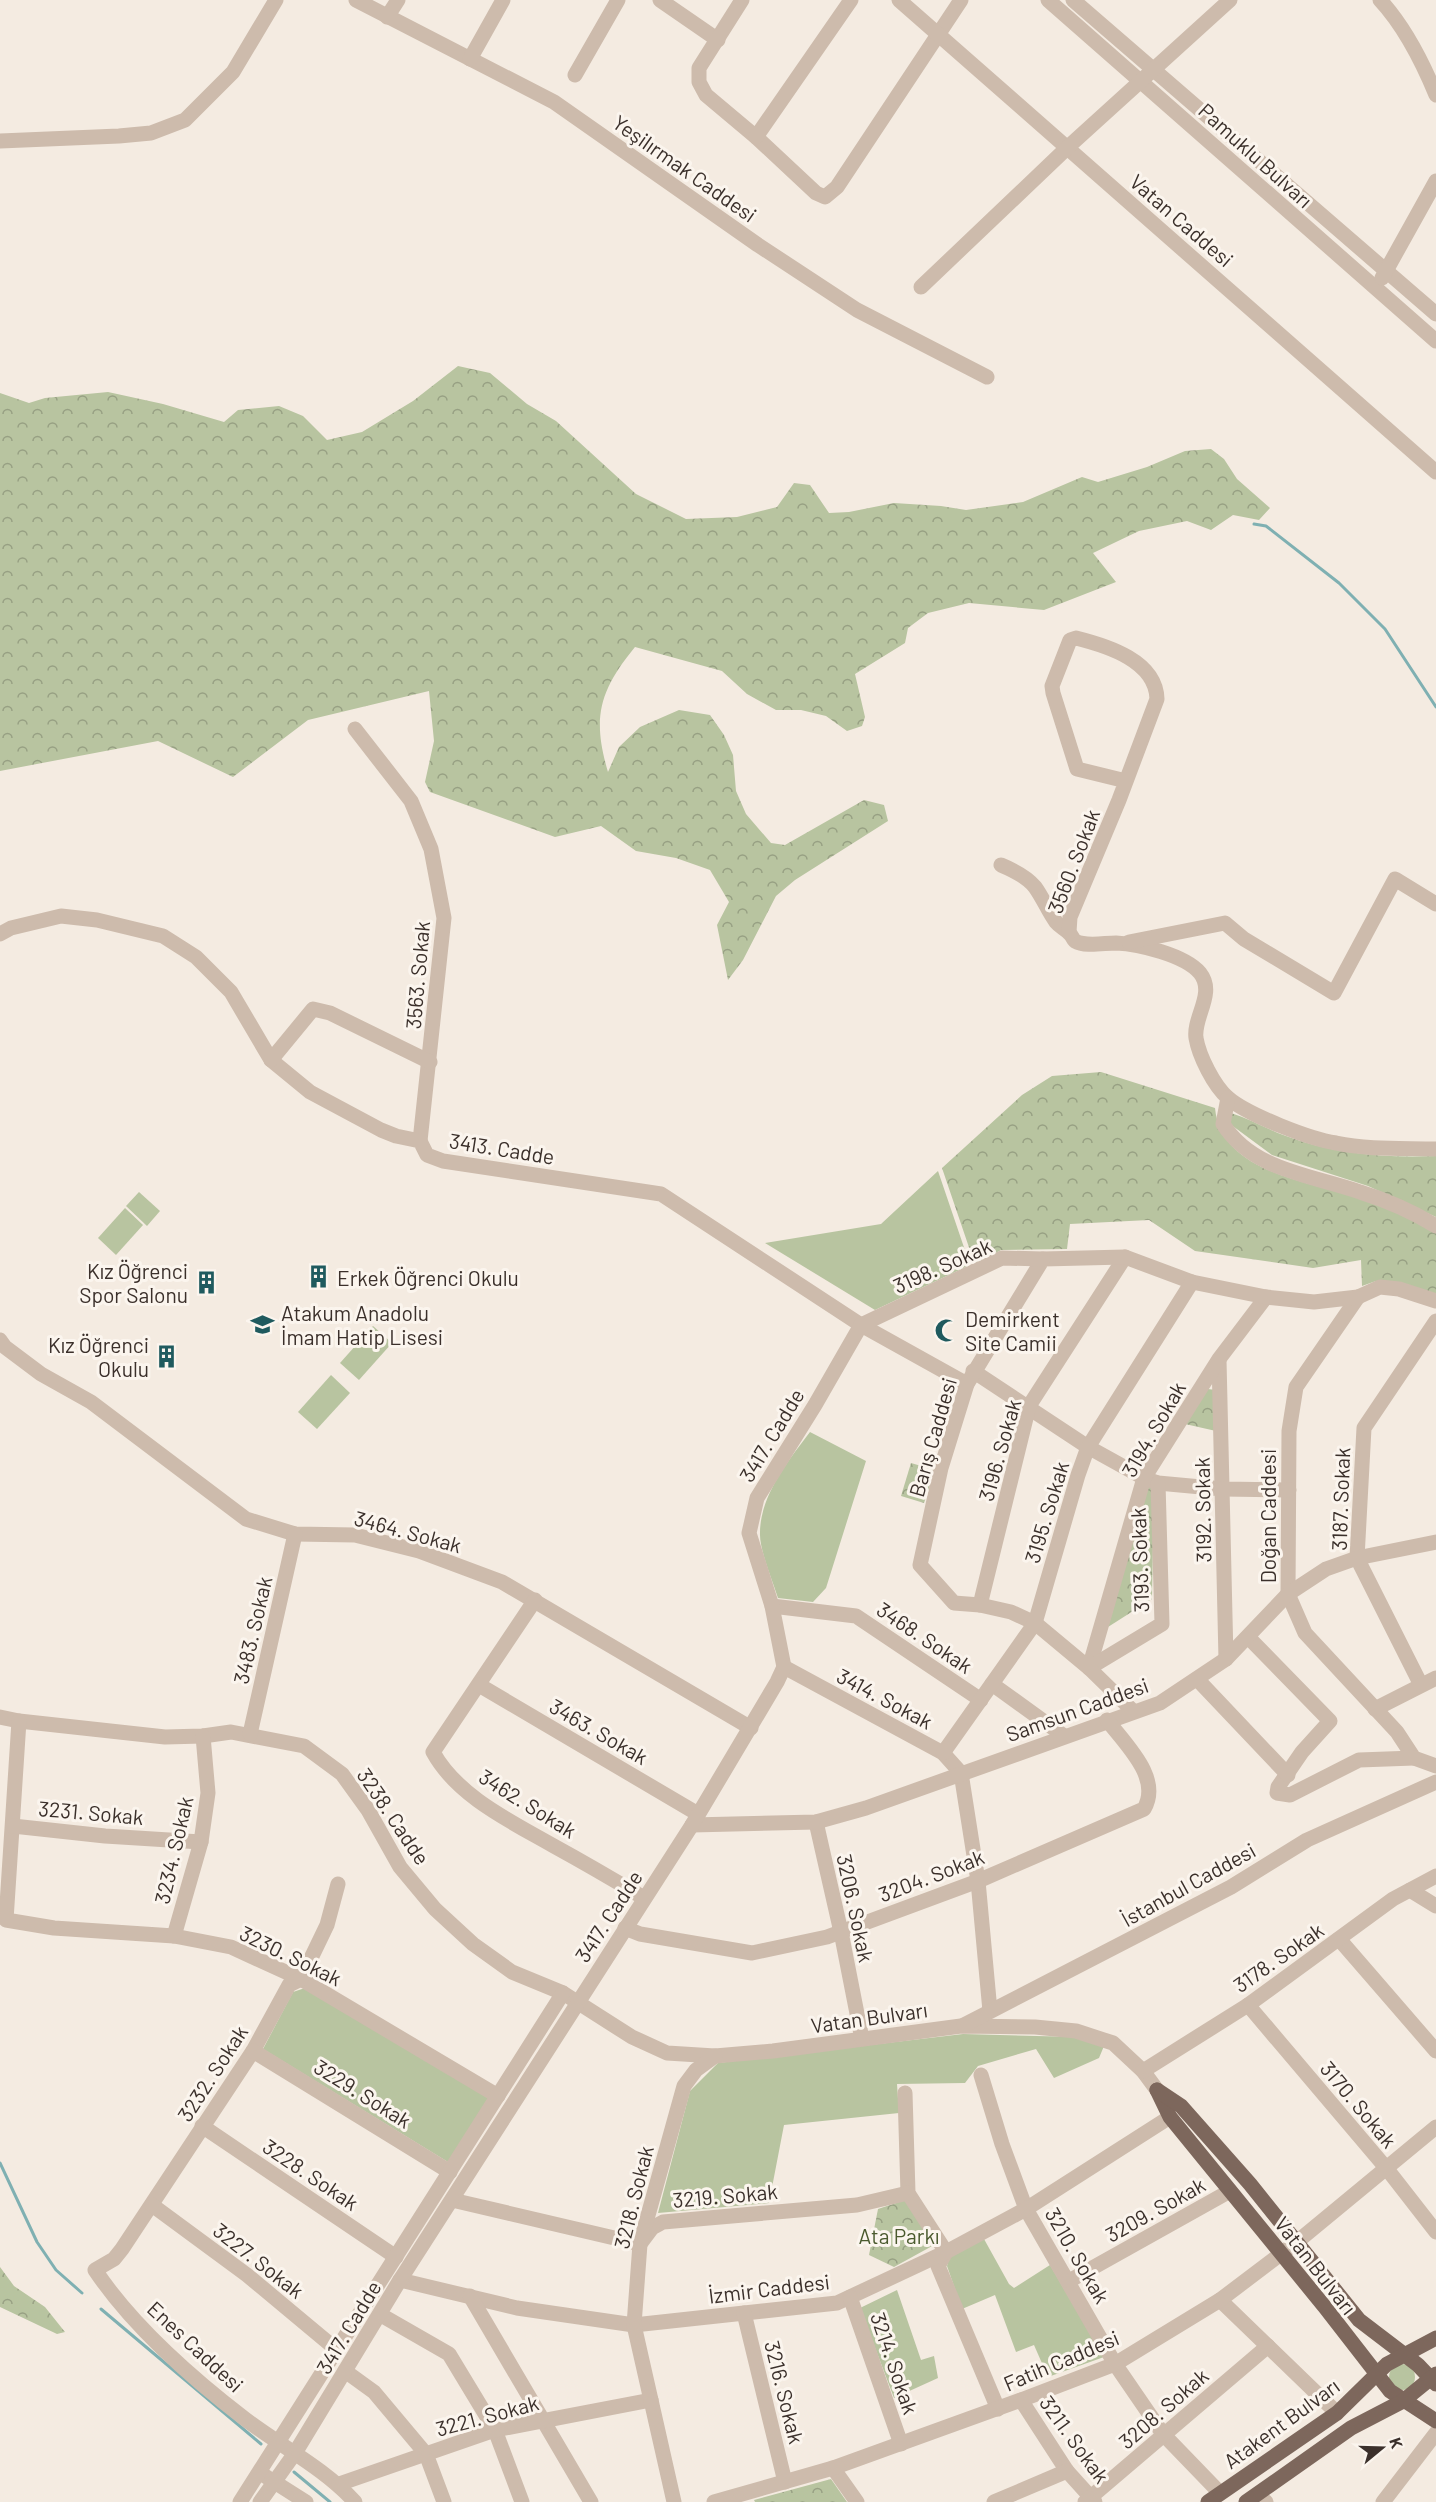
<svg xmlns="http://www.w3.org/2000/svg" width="1436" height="2502" font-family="Barlow,sans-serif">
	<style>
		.grass { fill: #b8c4a0 }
		.forest { fill: url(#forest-crowns) }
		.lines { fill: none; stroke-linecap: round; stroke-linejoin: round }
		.stream { stroke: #7fb0b2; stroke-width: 3 }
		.minor { stroke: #cdbbac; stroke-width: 15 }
		.major { stroke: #7d675c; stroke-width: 15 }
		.labels { text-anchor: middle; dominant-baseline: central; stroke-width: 6; stroke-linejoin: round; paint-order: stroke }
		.street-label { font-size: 21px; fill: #3b302b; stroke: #fbf5ee }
		.poi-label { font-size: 21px; fill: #3b302b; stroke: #fbf5ee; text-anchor: start }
		.park-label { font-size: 21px; fill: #4a5a2e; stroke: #fbf5ee }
	</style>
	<defs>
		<pattern id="forest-crowns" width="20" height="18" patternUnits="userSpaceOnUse" patternTransform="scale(1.5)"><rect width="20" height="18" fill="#b8c4a0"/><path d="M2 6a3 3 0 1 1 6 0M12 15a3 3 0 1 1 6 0" fill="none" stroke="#97a083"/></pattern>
	</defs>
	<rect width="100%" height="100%" fill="#f4ebe1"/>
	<g class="grass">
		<polygon points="938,1171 970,1265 875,1310 765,1243 881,1224"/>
		<polygon points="139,1192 160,1211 147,1226 126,1206"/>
		<polygon points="125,1208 143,1225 116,1255 98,1238"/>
		<polygon points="373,1326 392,1343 359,1380 340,1363"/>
		<polygon points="331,1375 350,1393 317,1429 298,1412"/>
		<path d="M810,1432l56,29 -40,127 -13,14 -35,-4c-5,-16 -18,-47 -18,-63 -1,-38 28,-74 50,-103z"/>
		<polygon points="305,1988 489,2097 448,2162 263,2049 293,1992"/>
		<polygon points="963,2034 1078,2037 1104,2046 1099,2058 1054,2078 1036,2049 978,2066 965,2083 897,2084 899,2113 784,2125 769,2203 658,2213 690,2091 718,2063"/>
		<polygon points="984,2239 1009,2284 1014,2288 1050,2265 1104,2357 1048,2377 1034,2345 1016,2352 995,2295 962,2309 947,2266 950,2255"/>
		<polygon points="897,2290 921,2360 934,2356 938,2378 894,2398 860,2308"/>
		<circle cx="1402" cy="2377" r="13"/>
	</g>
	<g class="forest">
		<path d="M458,366l32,7 37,31 29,17 80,73 50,25 51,-2 40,-10 17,-24 16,2 19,28 20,-1 45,-9 47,3 25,4 57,-8 59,-25 16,5 49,-15 38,-16 26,-2 13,10 13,20 33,29 -11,12 -26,-5 -22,15 -24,-9 -48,10 -46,22 23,29 -72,28 -75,-7 -41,10 -20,15 -3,15 -50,31 10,43 -3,9 -15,5 -21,-15 -25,-6h-25l-29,-16 -25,-23 -87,-24c-36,44 -43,71 -27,125l11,-25 21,-20 39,-17 31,5 14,20 9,20 3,36 10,23 25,29 14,2 79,-45 20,5 4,16 -93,59 -19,16 -33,64 -15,20 -11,-55 12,-23 -19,-32 -34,-12 -40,-7 -35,-25 -46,11 -125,-45 -5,-10 9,-41 -5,-50 -121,29 -75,57 -75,-36 -158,30v-378l29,10 16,-5 63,-6 55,12 61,18 14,-12 41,-4 24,10 24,24 35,-8 51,-31z"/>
		<path d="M1101,1072l114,36c6,64 92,73 141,89 27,9 56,20 80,35v62l-60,-13 -14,5 -1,-26 -48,8 -118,-17 -46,-31 -79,4 -3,25 -66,1 -26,15 -33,-97 80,-73 30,-19z"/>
		<path d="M1231,1113c19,6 36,16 55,23 48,18 99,22 150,20v61l-68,-31 -96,-31 -42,-31z"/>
		<polygon points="1208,1389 1216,1390 1216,1431 1185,1424"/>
		<polygon points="911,1463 935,1470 924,1503 901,1496"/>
		<polygon points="1148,1486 1154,1488 1152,1599 1108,1627"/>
		<polygon points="908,2199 934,2245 894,2267 869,2255 878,2209"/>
		<polygon points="0,2267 14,2286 45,2307 65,2332 57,2334 0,2307"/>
		<polygon points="831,2479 847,2502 755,2502 754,2500"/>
	</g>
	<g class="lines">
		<g class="stream">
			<polyline points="1254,524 1266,526 1339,583 1385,629 1436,707"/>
			<polyline points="0,2163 37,2242 56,2270 82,2293"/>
			<polyline points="101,2309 261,2444"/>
			<polyline points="294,2472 330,2502"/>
		</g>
		<g class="minor">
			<polyline points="356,0 554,102 758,245 857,310 987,377"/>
			<polyline points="660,0 718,40"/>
			<polyline points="742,0 699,68 699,82 706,95 756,137 816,193 825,197 837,187 961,0"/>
			<polyline points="899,0 1436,472"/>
			<polyline points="1048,0 1436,341"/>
			<polyline points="1073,0 1436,314"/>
			<path d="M1380,0c25,27 42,61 56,95"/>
			<polyline points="387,17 398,0"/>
			<polyline points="470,59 503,0"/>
			<polyline points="575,75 618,0"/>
			<polyline points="756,137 851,0"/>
			<polyline points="0,141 119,136 151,133 185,120 233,72 276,0"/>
			<polyline points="1382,278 1436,181"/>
			<polyline points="921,287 1068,147 1230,0"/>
			<polyline points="355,729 411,801 431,849 444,918 420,1141"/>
			<path d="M1001,865c12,5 26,12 34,22 8,11 13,24 21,35 4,5 10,7 14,12 3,3 2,4 5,7 10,6 29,2 41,2 23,1 69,12 84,30 16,20 -7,44 -4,65 3,18 18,48 32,60 20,17 82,41 108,45 33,7 67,5 100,6"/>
			<path d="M1069,932l1,-15 49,-117 38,-101c-1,-38 -49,-53 -81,-61l-6,2 -18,46 1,7 24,76 49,12"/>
			<polyline points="0,934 11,928 61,916 97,920 163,936 196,957 231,992 271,1060 310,1092 381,1130 396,1136 420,1141 427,1155 443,1161 661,1194 861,1325 967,1384"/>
			<polyline points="1129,942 1225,923 1244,939 1334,993 1395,879 1436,904"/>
			<polyline points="271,1060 313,1009 330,1013 430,1062"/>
			<path d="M1228,1098l-5,26c30,47 89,51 137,68 26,8 53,20 76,34"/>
			<polyline points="1358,1297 1296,1387 1289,1431 1288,1594 1305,1633 1397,1732 1414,1758 1436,1766"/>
			<polyline points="0,1340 5,1347 41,1374 91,1402 246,1519 295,1534 355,1535 419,1551 502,1582 751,1728"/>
			<polyline points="1219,1360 1226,1659"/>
			<polyline points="973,1371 1088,1447 1144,1478 1158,1483 1223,1489 1289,1490"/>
			<path d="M535,1600l-102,152c24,44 77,69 119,93 31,17 62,35 92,53"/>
			<polyline points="980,1605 1029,1406 1125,1257"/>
			<polyline points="772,1606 856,1616 981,1700"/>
			<polyline points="1248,1637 1330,1721 1302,1752 1278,1787 1277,1793 1290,1795 1359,1760 1414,1758"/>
			<polyline points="784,1667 943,1753 961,1773 978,1881 990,2011"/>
			<polyline points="1089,1668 1144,1478 1219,1359 1266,1297"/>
			<polyline points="1089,1668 1162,1624 1158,1483"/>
			<polyline points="1197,1679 1288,1775"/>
			<polyline points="992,1684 1064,1736"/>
			<polyline points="479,1685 698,1814"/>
			<polyline points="1421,1685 1357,1558 1364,1428 1436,1321"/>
			<polyline points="1375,1709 1436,1678"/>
			<polyline points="1133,1711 1089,1668 1035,1623 1011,1612 980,1605 954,1603 920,1565 941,1468 967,1384 1043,1259 1125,1257 1192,1282 1266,1297 1314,1302 1358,1297 1380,1287 1399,1289 1436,1301"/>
			<polyline points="0,1717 19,1721 165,1737 203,1736 231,1732 304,1746 342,1774 368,1810 400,1867 435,1909 473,1944 512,1972 563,1993 632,2037 667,2053 715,2056 773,2051 961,2026 1035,2027 1076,2031 1113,2043 1143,2071 1157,2090"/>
			<polyline points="19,1721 6,1920 54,1928 174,1936 231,1947 301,1979 498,2096"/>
			<polyline points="250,1734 295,1534"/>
			<polyline points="943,1753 1035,1623 1078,1475 1088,1447 1192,1282"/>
			<polyline points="816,1822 841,1932 862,2039"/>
			<polyline points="692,1825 816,1822 866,1808 1160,1703 1226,1659 1288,1594 1326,1569 1357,1558 1436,1542"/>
			<polyline points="13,1826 105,1836 201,1842"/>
			<path d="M338,1884l-11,41 -26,54 -12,6 -36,66 -131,198 -8,10 -19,11c36,54 98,109 150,149 37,28 79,49 110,83"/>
			<polyline points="1410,1890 1436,1906"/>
			<path d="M625,1928l15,6 112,19 75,-16 151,-56 166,-72c18,-31 -18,-64 -37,-89"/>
			<polyline points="174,1936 201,1842 208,1793 203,1736"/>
			<polyline points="1339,1939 1436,2051"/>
			<polyline points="1248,2005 1387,2169 1436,2232"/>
			<polyline points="964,2025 1231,1887 1307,1840 1436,1782"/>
			<polyline points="253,2051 450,2172"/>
			<polyline points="1143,2071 1248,2005 1393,1899 1436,1876"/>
			<polyline points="981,2075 1002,2144 1026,2209 1115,2364 1163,2434 1220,2493"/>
			<polyline points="905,2093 908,2193 946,2252 938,2266 998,2409"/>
			<polyline points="202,2126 396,2257"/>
			<polyline points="452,2200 640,2244 652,2228 663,2222 857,2205 908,2193"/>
			<polyline points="152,2205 247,2275 337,2350"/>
			<polyline points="400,2280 517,2308 634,2325 837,2303 946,2252 1026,2209 1170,2117"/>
			<polyline points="1069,2281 1230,2191"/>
			<polyline points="470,2296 591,2502"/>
			<polyline points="850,2297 901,2444"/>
			<polyline points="1220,2300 1337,2413"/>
			<polyline points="744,2313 785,2482"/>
			<polyline points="381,2315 449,2354 495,2430 522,2502"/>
			<polyline points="345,2371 374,2392 426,2454 444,2502"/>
			<polyline points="1021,2400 1067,2471 1095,2502"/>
			<polyline points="833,2468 857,2502"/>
			<polyline points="265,2476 306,2502"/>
			<polyline points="339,2484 495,2430 651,2400"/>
			<polyline points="1257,2495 1266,2502"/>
			<polyline points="240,2502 563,1993"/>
			<polyline points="260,2502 295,2453 400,2280 692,1825 777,1682 784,1667 772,1606 749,1533 757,1498 815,1405 861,1325 1002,1258 1043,1259"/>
			<polyline points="674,2502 634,2325 640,2244 684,2086 696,2070 715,2056"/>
			<polyline points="714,2502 833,2468 1021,2400 1115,2364 1220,2300 1298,2241 1436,2127"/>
			<polyline points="994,2502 1067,2471"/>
			<polyline points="1085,2502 1268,2346"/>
			<polyline points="1383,2502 1436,2433"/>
		</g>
		<g class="major">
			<polyline points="1157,2090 1170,2117 1324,2306 1390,2391 1436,2421"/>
			<polyline points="1157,2090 1181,2106 1250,2184 1359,2320 1418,2365 1436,2384"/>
			<polyline points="1208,2502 1337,2413 1387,2364 1436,2338"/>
			<polyline points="1246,2502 1351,2428 1403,2401 1436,2374"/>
		</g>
	</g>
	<defs>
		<symbol id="building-bare" viewBox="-9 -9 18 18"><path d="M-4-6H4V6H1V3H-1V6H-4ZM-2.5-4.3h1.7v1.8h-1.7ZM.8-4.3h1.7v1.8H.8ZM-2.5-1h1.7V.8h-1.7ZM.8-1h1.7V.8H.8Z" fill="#1f5a5e" stroke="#fbf5ee" stroke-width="2.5" paint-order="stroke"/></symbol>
		<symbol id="school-bare" viewBox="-9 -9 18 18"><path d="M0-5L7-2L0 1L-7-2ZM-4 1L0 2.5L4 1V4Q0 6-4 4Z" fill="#1f5a5e" stroke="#fbf5ee" stroke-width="2.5" paint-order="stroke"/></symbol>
		<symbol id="mosque-bare" viewBox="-9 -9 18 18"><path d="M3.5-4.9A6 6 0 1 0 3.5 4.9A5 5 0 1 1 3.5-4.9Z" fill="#1f5a5e" stroke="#fbf5ee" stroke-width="2.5" paint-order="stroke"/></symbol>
	</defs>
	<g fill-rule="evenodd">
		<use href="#building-bare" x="302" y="1260" width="33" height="33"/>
		<use href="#building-bare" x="190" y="1266" width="33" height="33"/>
		<use href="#school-bare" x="246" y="1308" width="33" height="33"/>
		<use href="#mosque-bare" x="930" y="1314" width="33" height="33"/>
		<use href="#building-bare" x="150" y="1340" width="33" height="33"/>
	</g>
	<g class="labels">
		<g class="street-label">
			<text transform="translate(1256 155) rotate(42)">Pamuklu Bulvarı</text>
			<text transform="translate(685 168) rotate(35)">Yeşilırmak Caddesi</text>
			<text transform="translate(1182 220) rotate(41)">Vatan Caddesi</text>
			<text transform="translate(1073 861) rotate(-69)">3560. Sokak</text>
			<text transform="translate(417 975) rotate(-85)">3563. Sokak</text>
			<text transform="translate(502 1148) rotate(9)">3413. Cadde</text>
			<text transform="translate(942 1265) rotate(-24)">3198. Sokak</text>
			<text transform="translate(1153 1429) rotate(-60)">3194. Sokak</text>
			<text transform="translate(771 1435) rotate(-59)">3417. Cadde</text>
			<text transform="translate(932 1437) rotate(-74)">Barış Caddesi</text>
			<text transform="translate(999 1450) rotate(-74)">3196. Sokak</text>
			<text transform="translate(1340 1499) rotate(-88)">3187. Sokak</text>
			<text transform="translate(1202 1510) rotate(-91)">3192. Sokak</text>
			<text transform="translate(1046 1512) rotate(-73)">3195. Sokak</text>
			<text transform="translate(1267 1516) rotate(-90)">Doğan Caddesi</text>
			<text transform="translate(408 1531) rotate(15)">3464. Sokak</text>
			<text transform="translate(1139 1560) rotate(-92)">3193. Sokak</text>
			<text transform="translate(252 1630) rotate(-77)">3483. Sokak</text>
			<text transform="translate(925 1637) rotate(34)">3468. Sokak</text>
			<text transform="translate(885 1698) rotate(28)">3414. Sokak</text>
			<text transform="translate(1077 1709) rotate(-20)">Samsun Caddesi</text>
			<text transform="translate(599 1731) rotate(30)">3463. Sokak</text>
			<text transform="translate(528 1803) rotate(32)">3462. Sokak</text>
			<text transform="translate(91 1812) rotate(5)">3231. Sokak</text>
			<text transform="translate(394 1816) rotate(56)">3238. Cadde</text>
			<text transform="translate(173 1850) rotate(-77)">3234. Sokak</text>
			<text transform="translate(931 1875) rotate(-21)">3204. Sokak</text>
			<text transform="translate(1188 1884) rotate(-29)">İstanbul Caddesi</text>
			<text transform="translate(856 1908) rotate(78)">3206. Sokak</text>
			<text transform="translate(608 1916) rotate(-57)">3417. Cadde</text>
			<text transform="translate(291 1955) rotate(26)">3230. Sokak</text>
			<text transform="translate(1278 1957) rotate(-35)">3178. Sokak</text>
			<text transform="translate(869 2017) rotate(-8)">Vatan Bulvarı</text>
			<text transform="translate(212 2073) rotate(-57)">3232. Sokak</text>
			<text transform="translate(363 2093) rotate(32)">3229. Sokak</text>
			<text transform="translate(1359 2104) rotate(50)">3170. Sokak</text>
			<text transform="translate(311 2174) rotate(34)">3228. Sokak</text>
			<text transform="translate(725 2195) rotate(-5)">3219. Sokak</text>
			<text transform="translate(633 2197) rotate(-76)">3218. Sokak</text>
			<text transform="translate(1155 2209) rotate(-29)">3209. Sokak</text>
			<text transform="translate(1078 2255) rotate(60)">3210. Sokak</text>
			<text transform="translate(259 2260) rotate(38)">3227. Sokak</text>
			<text transform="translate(1316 2265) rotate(52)">Vatan Bulvarı</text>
			<text transform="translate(769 2288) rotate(-7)">İzmir Caddesi</text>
			<text transform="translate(348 2327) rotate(-59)">3417. Cadde</text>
			<text transform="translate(196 2346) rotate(43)">Enes Caddesi</text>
			<text transform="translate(1061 2360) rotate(-23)">Fatih Caddesi</text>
			<text transform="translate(895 2363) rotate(71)">3214. Sokak</text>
			<text transform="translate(785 2392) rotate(76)">3216. Sokak</text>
			<text transform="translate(1163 2408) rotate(-41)">3208. Sokak</text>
			<text transform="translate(487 2415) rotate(-15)">3221. Sokak</text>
			<text transform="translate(1281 2423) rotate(-36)">Atakent Bulvarı</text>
			<text transform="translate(1075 2439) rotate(54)">3211. Sokak</text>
		</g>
		<g class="poi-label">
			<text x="188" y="1270" text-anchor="end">Kız Öğrenci<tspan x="188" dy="24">Spor Salonu</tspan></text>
			<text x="337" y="1277">Erkek Öğrenci Okulu</text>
			<text x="281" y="1312">Atakum Anadolu<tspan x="281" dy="24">İmam Hatip Lisesi</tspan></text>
			<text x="965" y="1318">Demirkent<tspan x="965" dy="24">Site Camii</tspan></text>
			<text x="149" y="1344" text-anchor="end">Kız Öğrenci<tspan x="149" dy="24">Okulu</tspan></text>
		</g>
		<g class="park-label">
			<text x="899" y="2235">Ata Parkı</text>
		</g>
	</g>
	<g transform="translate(1382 2448) rotate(71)" stroke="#fbf5ee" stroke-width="4.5" paint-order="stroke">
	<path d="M0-4.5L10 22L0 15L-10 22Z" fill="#3b302b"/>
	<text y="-9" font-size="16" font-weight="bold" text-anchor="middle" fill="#3b302b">K</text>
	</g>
</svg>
